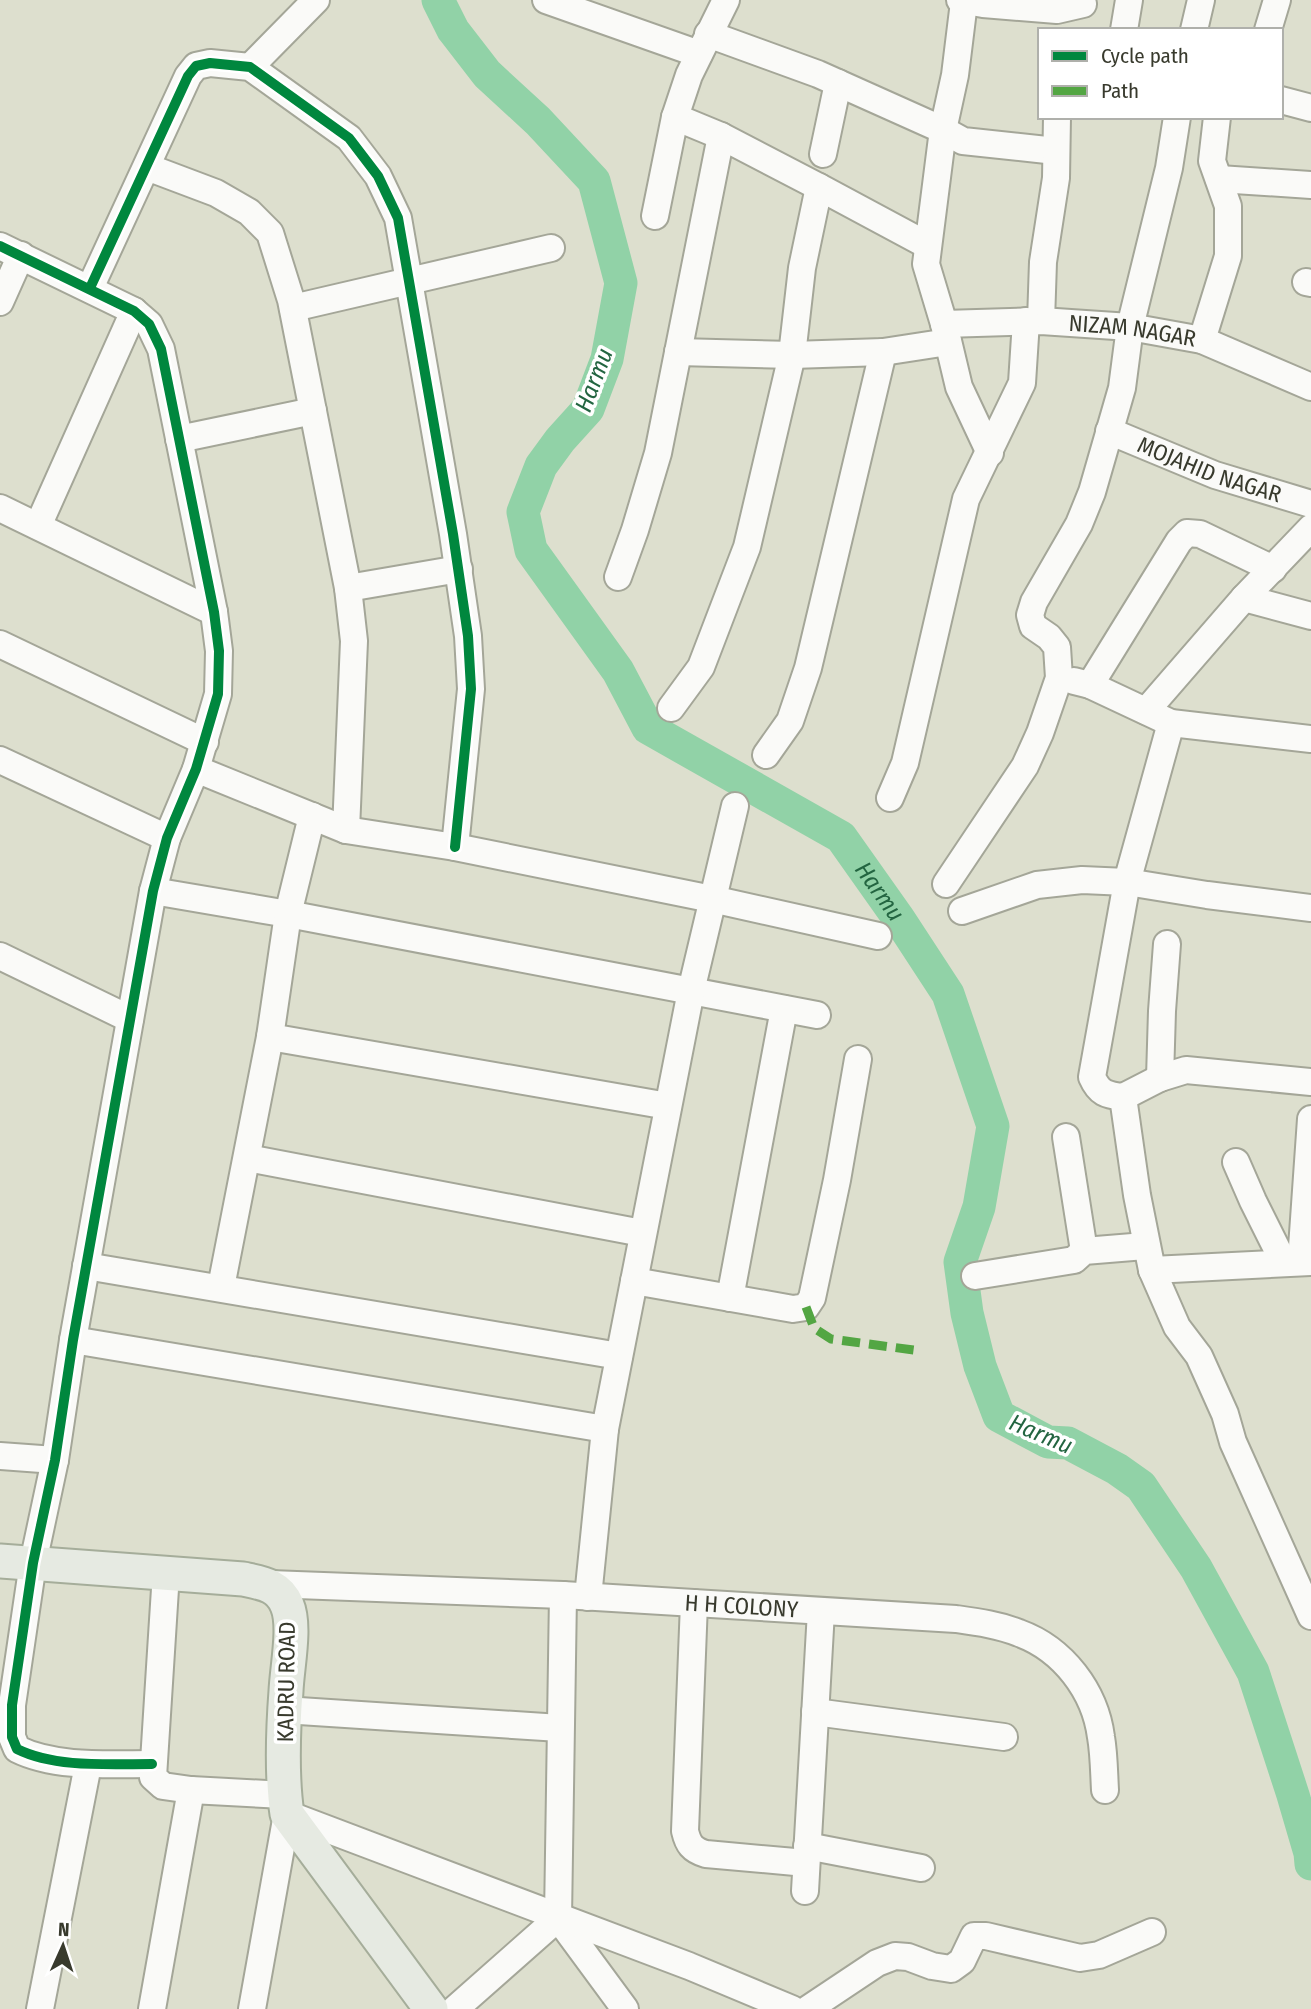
<svg xmlns="http://www.w3.org/2000/svg" width="1311" height="2009" font-family="'Fira Sans Condensed',sans-serif">
	<style>
		.lines { fill: none; stroke-linecap: round; stroke-linejoin: round }
		.river { stroke: #91d2a7; stroke-width: 33 }
		.minor-casing { stroke: #a4a698; stroke-width: 30 }
		.major-casing { stroke: #a5ad9a; stroke-width: 37 }
		.minor { stroke: #fafaf8; stroke-width: 26 }
		.major { stroke: #e6eae2; stroke-width: 33 }
		.quiet { stroke: #53a643; stroke-width: 9; stroke-dasharray: 18 9; stroke-linecap: butt }
		.cycleway-casing { stroke: #fff; stroke-width: 15 }
		.cycleway { stroke: #00873e; stroke-width: 10 }
		.labels { text-anchor: middle; dominant-baseline: central; stroke-width: 7; stroke-linejoin: round; paint-order: stroke }
		.street-label { font-size: 23px; fill: #383a2d; stroke: #fff }
		.water-label { font-size: 24px; font-style: italic; fill: #236541; stroke: #fff }
	</style>
	<rect width="100%" height="100%" fill="#dddfce"/>
	<g class="lines">
		<path class="river" id="s1" d="M438,0l15,30 34,44 51,47 56,60 27,102 -14,76 -19,50 -28,31 -19,26 -18,46 8,38 87,121 30,57 193,109 58,82 49,75 45,132 -14,81 -19,55 7,51 13,53 19,50 49,26 20,1 49,26 24,17 55,82 57,104 40,123 17,58 1,11"/>
		<defs>
			<g id="minor">
				<polyline points="546,0 699,54"/>
				<polyline points="960,0 983,4 1057,10 1083,4"/>
				<polyline points="964,2 955,75 943,130 926,264 944,324 959,387 990,453"/>
				<polyline points="1124,30 1129,0"/>
				<polyline points="1194,30 1201,0"/>
				<polyline points="1268,30 1277,0"/>
				<polyline points="708,34 818,74 943,130 963,141 1056,151"/>
				<polyline points="250,67 316,0"/>
				<polyline points="1281,100 1311,108"/>
				<polyline points="675,117 721,136 819,187"/>
				<polyline points="823,154 838,83"/>
				<polyline points="147,167 216,193 249,212 270,233 291,300 348,588 354,641 346,830"/>
				<polyline points="1219,179 1311,185"/>
				<polyline points="655,216 675,117 689,75 726,0"/>
				<path d="M0,246l134,65 15,13 12,25 53,263 5,39 -1,43 -22,75 -29,69 -14,53 -80,449 -18,120 -22,103 -21,142v32l5,12c38,19 92,15 135,15"/>
				<polyline points="1306,282 1311,283"/>
				<polyline points="90,288 188,76 196,66 210,63 250,67 349,138 378,176 398,218 453,534 468,636 471,689 455,847"/>
				<polyline points="0,302 21,255"/>
				<polyline points="293,308 551,248"/>
				<polyline points="1041,321 1043,262 1056,178 1057,117"/>
				<path id="s2" d="M944,324l97,-3 89,6 72,13 109,47"/>
				<polyline points="1202,340 1228,256 1228,206 1212,161 1217,117"/>
				<polyline points="678,352 792,355 883,352 948,342"/>
				<path id="s3" d="M1109,431l106,44 96,29"/>
				<polyline points="179,439 313,411"/>
				<polyline points="0,508 214,612"/>
				<polyline points="38,526 134,311"/>
				<polyline points="1311,528 1244,598 1311,616"/>
				<polyline points="618,577 635,530 658,453 721,136"/>
				<polyline points="348,588 459,569"/>
				<polyline points="0,644 205,742"/>
				<polyline points="1074,681 1090,685 1171,723 1311,739"/>
				<polyline points="1090,685 1179,541 1187,533 1200,534 1273,569"/>
				<polyline points="671,708 701,667 747,547 792,355 802,268 819,187 927,245"/>
				<polyline points="1146,711 1244,598"/>
				<path d="M1171,723l-44,159 -35,195c7,16 14,18 31,20l14,98 15,75 25,57 22,29 26,58 8,28 78,174"/>
				<polyline points="766,755 790,721 808,668 883,352"/>
				<polyline points="0,760 167,838"/>
				<polyline points="196,769 346,830 455,847 712,899 878,936"/>
				<polyline points="890,798 905,763 966,499 1022,383 1026,321"/>
				<polyline points="946,884 1025,766 1040,733 1059,678 1057,647 1049,637 1033,626 1030,615 1034,602 1079,524 1092,492 1122,388 1130,327 1169,168 1177,117"/>
				<polyline points="153,891 288,914 817,1015"/>
				<polyline points="962,911 1037,885 1082,880 1127,882 1207,895 1311,908"/>
				<polyline points="0,956 130,1019"/>
				<polyline points="270,1037 668,1106"/>
				<polyline points="1160,1078 1162,1011 1167,944"/>
				<polyline points="1123,1097 1160,1078 1186,1070 1311,1082"/>
				<polyline points="1066,1137 1084,1251"/>
				<polyline points="247,1158 642,1233"/>
				<polyline points="1236,1162 1253,1201 1284,1263"/>
				<polyline points="1301,1262 1311,1119"/>
				<polyline points="86,1266 619,1356"/>
				<polyline points="1152,1270 1311,1262"/>
				<polyline points="975,1276 1074,1260 1084,1251 1145,1246"/>
				<polyline points="634,1281 793,1309 806,1307 812,1298 837,1180 858,1059"/>
				<polyline points="221,1287 270,1037 288,914 312,816"/>
				<polyline points="730,1298 784,1009"/>
				<polyline points="73,1340 605,1429"/>
				<polyline points="0,1456 55,1460"/>
				<polyline points="166,1573 153,1777 163,1786 191,1790 284,1795"/>
				<path id="s4" d="M270,1584l293,11 393,24c21,3 43,6 63,14 44,16 76,58 82,104 3,17 3,36 4,53"/>
				<polyline points="588,1597 605,1429 691,991 735,806"/>
				<path d="M694,1603l-9,228c3,13 7,19 21,23l100,9"/>
				<polyline points="284,1710 560,1728"/>
				<polyline points="815,1712 1004,1737"/>
				<polyline points="807,1846 921,1868"/>
				<polyline points="805,1891 821,1611"/>
				<polyline points="558,1918 625,2009"/>
				<polyline points="40,2009 88,1765"/>
				<polyline points="152,2009 191,1790"/>
				<polyline points="252,2009 287,1814 689,1966 792,2009"/>
				<polyline points="455,2009 558,1918 563,1595"/>
				<polyline points="808,2009 877,1963 895,1956 908,1957 932,1966 951,1969 962,1961 974,1936 986,1936 1080,1958 1099,1955 1152,1932"/>
			</g>
			<path id="major" d="M0,1561l243,18c19,4 36,6 44,26 9,21 0,62 -1,86 -3,40 -5,83 1,123l144,195"/>
		</defs>
		<use href="#minor" class="minor-casing"/>
		<use href="#major" class="major-casing"/>
		<use href="#minor" class="minor"/>
		<use href="#major" class="major"/>
		<polyline class="quiet" points="806,1307 814,1328 831,1339 921,1351"/>
		<defs>
			<g id="cycleway">
				<path d="M0,246l134,65 15,13 12,25 53,263 5,39 -1,43 -22,75 -29,69 -14,53 -80,449 -18,120 -22,103 -21,142v32l5,12c38,19 92,15 135,15"/>
				<polyline points="90,288 188,76 196,66 210,63 250,67 349,138 378,176 398,218 453,534 468,636 471,689 455,847"/>
			</g>
		</defs>
		<use href="#cycleway" class="cycleway-casing"/>
		<use href="#cycleway" class="cycleway"/>
	</g>
	<g class="labels">
		<g class="street-label">
			<text stroke="none"><textPath href="#s2" startOffset="189">NIZAM NAGAR</textPath></text>
			<text stroke="none"><textPath href="#s3" startOffset="108">MOJAHID NAGAR</textPath></text>
			<text stroke="none"><textPath href="#s4" startOffset="472">H H COLONY</textPath></text>
			<text transform="translate(286 1682) rotate(-89)">KADRU ROAD</text>
		</g>
		<g class="water-label">
			<text transform="translate(594 380) rotate(-69)">Harmu</text>
			<text stroke="none"><textPath href="#s1" startOffset="1141">Harmu</textPath></text>
			<text transform="translate(1041 1434) rotate(23)">Harmu</text>
		</g>
	</g>
	<rect x="1038" y="28" width="245" height="91" fill="#ffffff" stroke="#afb0ab" stroke-width="2"/>
	<rect x="1052" y="51" width="35" height="10" fill="#00873e" stroke="#afb0ab" stroke-width="2"/>
	<text x="1101" y="63" font-size="21" fill="#383a2d">Cycle path</text>
	<rect x="1052" y="86" width="35" height="10" fill="#53a643" stroke="#afb0ab" stroke-width="2"/>
	<text x="1101" y="98" font-size="21" fill="#383a2d">Path</text>
	<g transform="translate(63 1946) rotate(3)" stroke="#ffffff" stroke-width="5" paint-order="stroke">
	<path d="M0-5L12 26L0 18L-12 26Z" fill="#383a2d"/>
	<text y="-10" font-size="19" font-weight="bold" text-anchor="middle" fill="#383a2d">N</text>
	</g>
</svg>
